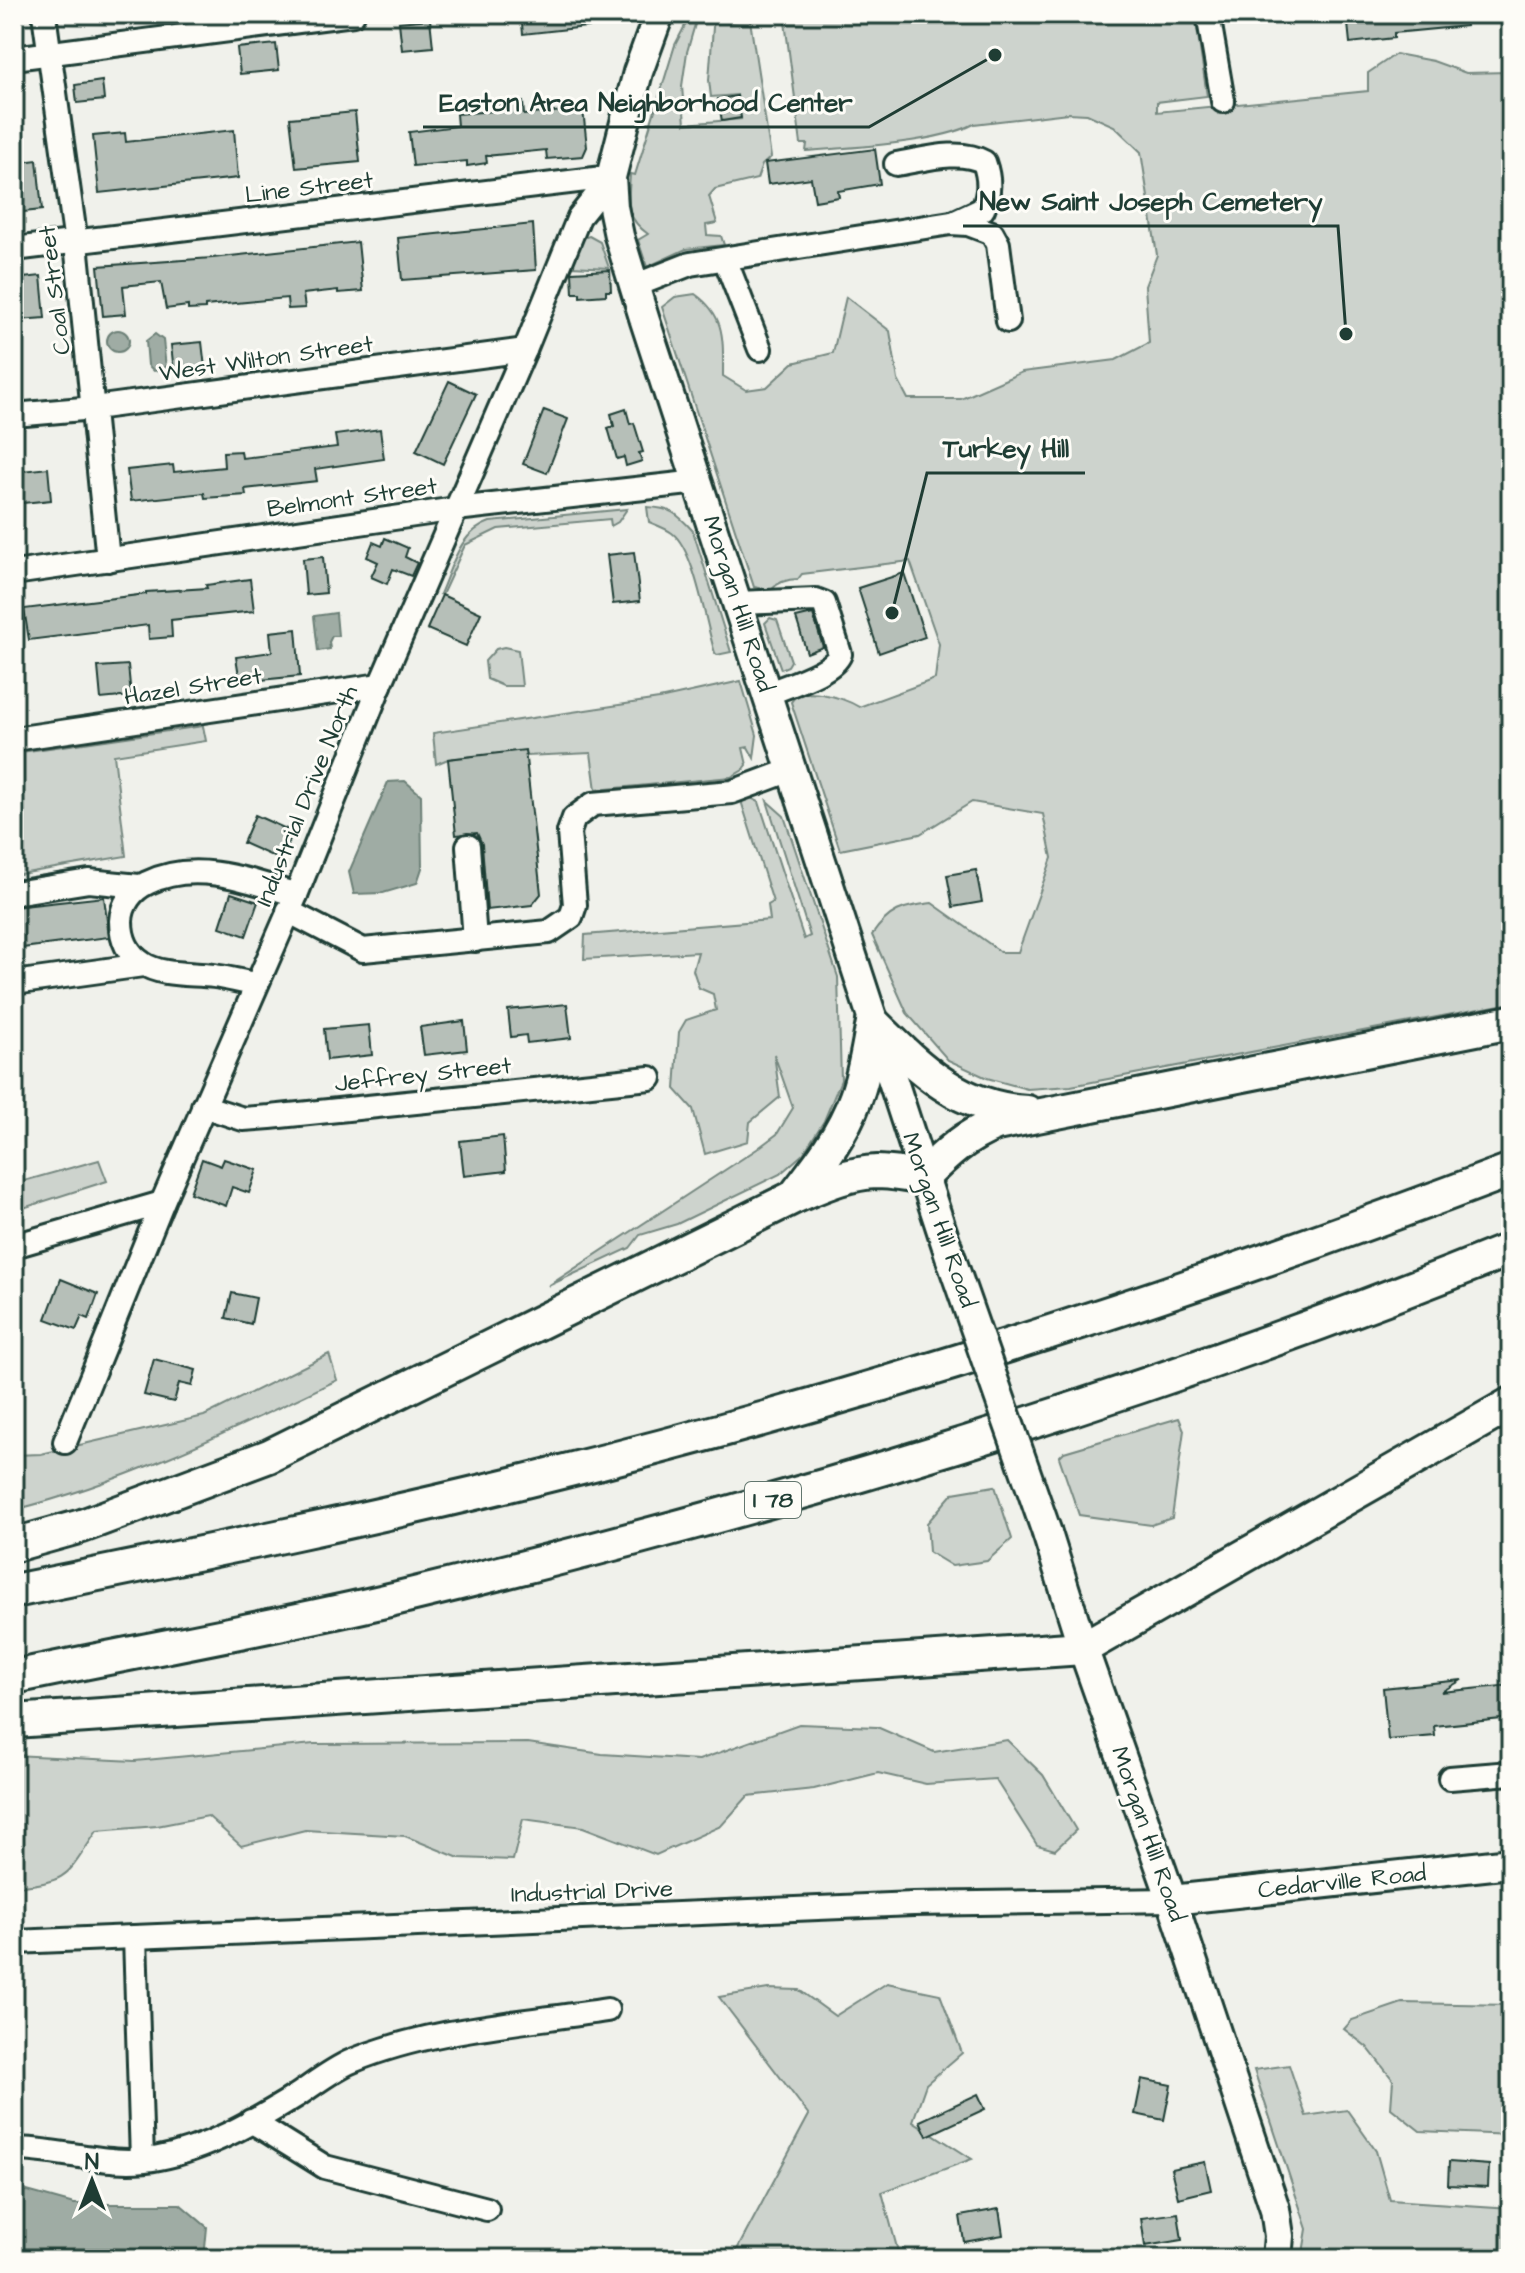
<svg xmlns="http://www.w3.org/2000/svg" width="1525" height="2273" font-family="'Architects Daughter',sans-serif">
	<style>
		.green { fill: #cdd3cd; stroke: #768880; stroke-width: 2 }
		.water { fill: #9faca4; stroke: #6c8077; stroke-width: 2 }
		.building { fill: #b6bfb8; stroke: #1f3d34; stroke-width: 2 }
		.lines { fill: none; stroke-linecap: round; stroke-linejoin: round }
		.minor-casing { stroke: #1f3d34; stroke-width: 28 }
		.major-casing { stroke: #1f3d34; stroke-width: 34 }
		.highway-casing { stroke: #1f3d34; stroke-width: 38 }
		.minor { stroke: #fdfcf7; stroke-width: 22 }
		.major { stroke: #fdfcf7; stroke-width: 28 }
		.highway { stroke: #fdfcf7; stroke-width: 32 }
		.major-bridge-casing { stroke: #1f3d34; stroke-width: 34; stroke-linecap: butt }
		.major-bridge { stroke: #fdfcf7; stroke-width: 28 }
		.labels { text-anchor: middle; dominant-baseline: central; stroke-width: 6; stroke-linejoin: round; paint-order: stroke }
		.shield { fill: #fdfcf7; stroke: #62766e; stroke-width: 2 }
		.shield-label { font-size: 22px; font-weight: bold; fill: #1f3d34 }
		.street-label { font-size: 24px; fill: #1f3d34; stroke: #fdfcf7 }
		.leader { fill: none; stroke: #1f3d34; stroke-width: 3 }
		.callout-dot { fill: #1f3d34; stroke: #fdfcf7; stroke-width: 3 }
		.callout-label { font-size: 26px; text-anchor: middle; font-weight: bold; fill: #1f3d34; stroke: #fdfcf7; stroke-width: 6; stroke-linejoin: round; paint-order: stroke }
	</style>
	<rect width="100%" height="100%" fill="#f0f1eb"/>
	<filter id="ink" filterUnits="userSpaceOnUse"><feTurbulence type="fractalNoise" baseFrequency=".0125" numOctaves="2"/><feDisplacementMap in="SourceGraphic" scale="16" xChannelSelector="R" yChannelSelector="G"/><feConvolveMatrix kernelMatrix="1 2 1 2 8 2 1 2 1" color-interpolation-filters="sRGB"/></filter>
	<g filter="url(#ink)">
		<g class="green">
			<path d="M691,14h7l-11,38 -5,34 3,38 56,-5 -4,-24 -26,2 -2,-17 5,-66h12l1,8 23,-2 21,137 -9,8 -5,14 -42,10 -6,7 8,27 -11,2 1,10 14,1 3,9 -38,4 -39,18 -9,-27 10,-6c-25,-18 -19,-32 -18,-60l5,1 40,-130z"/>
			<path d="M784,14h411l12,82 -50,6v10l211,-21v-18l28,-19 37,7 33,12 42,-1 3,-3v934l-440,83 -44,3 -40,-11 -39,-18 -41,-47 -35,-78c17,-25 31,-29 60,-32l69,49h17l34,-94 -9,-44 -71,-12 -52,32 -80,16 -49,-148c10,-18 53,-4 68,5l76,-28 4,-35 -29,-83 -108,13 -4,5c-11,0 -20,3 -27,11l-17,-3 -92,-280 13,-10 20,-3c31,22 28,46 28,82l23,14 21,-3 26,-24 40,-10 13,-56 44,34 8,49 10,19h53l61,-27 94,-12 33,-17 -4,-57 12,-31 -16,-103 -27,-26 -27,-12 -19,-1 -94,11c-35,19 -126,24 -168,27l1,-7h-6z"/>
			<polygon points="589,236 600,242 609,268 572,266 583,238"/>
			<path d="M647,507c24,1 30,6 46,24l38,121 -14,3 -2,-2c-9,-27 -20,-103 -43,-120 -7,-5 -16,-8 -23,-11z"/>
			<path d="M627,509l-9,13 -7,4 -1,-7 -112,10 -33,16 -23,50 -2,-1c12,-27 19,-62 50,-72z"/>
			<polygon points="770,618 777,620 791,661 788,666 781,669 765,623"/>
			<polygon points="504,647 518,650 522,686 503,686 487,679 485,661 496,649"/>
			<polygon points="741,681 757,735 754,758 748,747 743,748 747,765 743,770 731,777 596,790 591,753 526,756 525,751 448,759 436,764 433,733 659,699"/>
			<polygon points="203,726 206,741 114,755 126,856 14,875 14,753"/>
			<polygon points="749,797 759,802 804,939 810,936 767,801 784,816 838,977 841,1080 824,1121 803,1154 780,1174 677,1224 640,1235 630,1248 548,1286 757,1149 777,1134 793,1108 774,1054 780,1097 750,1122 748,1141 705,1154 693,1109 675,1089 679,1032 686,1020 716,1010 713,994 699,988 693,970 698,952 584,959 585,935 770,920 768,905 773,902 742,804 743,798"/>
			<polygon points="99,1160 107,1181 14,1211 14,1175 24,1181"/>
			<path d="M329,1354l8,26c-105,50 -210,102 -323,130v-55l27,-1 163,-38z"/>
			<polygon points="1179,1418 1184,1430 1172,1518 1151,1525 1079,1515 1059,1457 1064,1452"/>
			<polygon points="995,1486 1012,1539 987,1561 952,1566 929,1552 927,1523 953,1493"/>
			<path d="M799,1724l78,3 57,25 73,-12 36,35 33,55 -21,20 -18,-5 -42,-66 -69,5 -48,-11 -64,16 -66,7 -27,30 -65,29 -73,-28 -60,-8 -10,41 -54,-2 -54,-22 -100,-6 -64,16 -33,-30 -51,10 -60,5c-31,45 -25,50 -83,56v-132l121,6 179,-17 214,-1 74,11 97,6z"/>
			<polygon points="887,1983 940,1994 962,2053 926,2084 913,2121 972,2159 882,2192 900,2259 732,2259 809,2115 719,1997 768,1989 799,1990 835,2016"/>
			<polygon points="1402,2003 1511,2005 1511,2135 1420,2131 1391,2108 1393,2080 1367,2047 1344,2029 1352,2020"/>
			<polygon points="1289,2065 1306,2116 1347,2110 1376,2151 1390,2200 1511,2208 1511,2259 1302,2259 1307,2229 1254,2070"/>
		</g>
		<g class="water">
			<circle cx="118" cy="341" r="11"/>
			<polygon points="155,334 163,340 166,368 154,371 148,365 146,341"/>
			<polygon points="336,613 338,636 332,636 329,642 330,649 318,651 314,616"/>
			<polygon points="405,781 421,795 422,868 417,883 383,893 354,894 349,872 388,782"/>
			<polygon points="27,2191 74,2204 180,2204 207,2227 204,2259 14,2259 14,2193"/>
		</g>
		<g class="building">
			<polygon points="521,14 595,14 595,26 523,34"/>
			<polygon points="1347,14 1465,14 1466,26 1394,33 1394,38 1350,43"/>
			<polygon points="430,19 433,47 402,50 399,22"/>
			<polygon points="276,44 279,70 240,74 237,48"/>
			<polygon points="102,81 104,100 77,103 75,85"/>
			<polygon points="737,96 741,118 722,121 718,99"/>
			<polygon points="523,102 524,115 583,109 587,147 583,156 547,159 546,150 486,156 487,163 467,166 467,161 413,166 409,132 457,126 456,114 493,111 492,105"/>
			<polygon points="355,112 360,162 296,168 290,118"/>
			<polygon points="234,130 238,178 99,193 93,136 125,133 126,142"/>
			<polygon points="875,149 880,184 838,191 839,197 815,201 811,178 768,184 765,163"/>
			<polygon points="37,160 42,210 14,213 14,163"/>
			<polygon points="533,224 536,270 402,280 398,238"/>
			<polygon points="358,242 363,291 338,293 338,290 303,294 305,308 288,309 287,298 205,306 205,309 188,310 188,306 166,309 161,282 123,286 126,314 103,316 98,266 212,258"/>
			<polygon points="610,270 611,291 606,291 606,295 580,297 580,293 573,293 572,272"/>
			<polygon points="41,276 45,318 18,320 14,279"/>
			<polygon points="202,342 205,368 174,371 171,345"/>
			<polygon points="449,381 476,394 443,464 416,451"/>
			<polygon points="626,409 630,424 634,423 643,452 639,453 642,461 626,466 624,457 617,459 608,428 614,426 611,414"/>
			<polygon points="544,410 568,419 547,473 523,464"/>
			<polygon points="380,429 384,459 315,469 317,481 245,489 246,495 205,498 204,493 131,501 127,470 173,465 174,472 224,467 223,452 241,451 242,458 337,447 335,435"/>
			<polygon points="48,468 51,500 14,504 14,472"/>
			<polygon points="385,538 408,548 405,557 417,563 411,576 393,569 387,584 371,577 378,562 367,557 373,542 382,546"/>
			<polygon points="634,552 640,601 613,604 607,555"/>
			<polygon points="323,557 326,593 306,595 303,559"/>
			<polygon points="904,573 925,637 879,653 858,588"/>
			<polygon points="250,579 254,611 171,620 172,637 149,639 148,625 29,640 24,609 146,594 146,592 207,588 206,585"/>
			<polygon points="442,595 481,613 466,646 427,629"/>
			<polygon points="813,614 823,647 807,653 796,618"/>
			<polygon points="296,629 300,676 240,682 236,657 272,652 270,632"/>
			<polygon points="128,665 131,696 101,699 98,667"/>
			<polygon points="525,750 541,894 532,905 487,910 482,844 477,833 456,835 448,759"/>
			<polygon points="255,815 293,832 281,860 243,843"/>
			<polygon points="976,870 982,902 953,907 947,875"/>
			<polygon points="231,893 258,902 246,936 220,927"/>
			<polygon points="104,897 109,937 14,949 14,907"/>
			<polygon points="567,1004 571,1038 527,1043 526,1035 511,1037 508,1010"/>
			<polygon points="464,1021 467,1050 424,1055 420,1027"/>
			<polygon points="369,1025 372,1055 327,1060 324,1029"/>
			<polygon points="503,1136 506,1171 464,1176 460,1141"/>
			<polygon points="202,1159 221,1166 224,1159 257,1170 249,1193 232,1187 226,1206 190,1193"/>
			<polygon points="61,1279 98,1294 89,1319 82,1316 76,1330 46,1319"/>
			<polygon points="232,1293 256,1298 251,1324 226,1318"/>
			<polygon points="154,1359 196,1370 192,1386 179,1383 174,1402 144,1395"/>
			<polygon points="1462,1680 1441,1692 1511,1685 1511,1718 1434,1726 1435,1736 1388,1740 1383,1688"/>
			<polygon points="1142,2079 1171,2085 1164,2120 1135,2114"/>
			<polygon points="978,2094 985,2109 927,2136 920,2121"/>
			<polygon points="1205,2162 1211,2190 1178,2198 1171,2169"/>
			<polygon points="1449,2162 1489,2165 1488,2187 1448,2185"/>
			<polygon points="999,2209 1003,2235 964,2242 960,2216"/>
			<polygon points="1178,2213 1182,2240 1145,2246 1141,2218"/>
		</g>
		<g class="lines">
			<defs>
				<g id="minor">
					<polyline points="44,14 76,243 108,560"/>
					<polyline points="1208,14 1223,101"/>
					<polyline points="14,58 353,14"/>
					<path d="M896,164c26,-4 64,-16 88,-2 6,17 6,30 -1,47l-30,14"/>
					<polyline points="14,249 611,177"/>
					<polyline points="725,259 760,349"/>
					<polyline points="634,286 690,264 951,223 968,224 992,233 998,244 1008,321"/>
					<polyline points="14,415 94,408 525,350"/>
					<polyline points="14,573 456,509 698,482"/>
					<path d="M737,603l79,-3 8,3 16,51c-7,19 -55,32 -73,40"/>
					<polyline points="14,739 380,685"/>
					<polyline points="468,846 475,940"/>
					<polyline points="14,893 89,881 139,886"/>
					<polyline points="288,911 363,950 549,932 571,917 575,905 569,832 574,818 593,804 732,792 791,770"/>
					<polyline points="14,983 143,965"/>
					<path d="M256,984c-14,-2 -28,-6 -42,-8 -22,-3 -54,0 -72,-13 -15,-10 -21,-25 -21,-42 1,-17 11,-31 26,-38 47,-24 102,-3 149,12"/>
					<polyline points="203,1106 243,1119 270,1117 650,1078"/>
					<polyline points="14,1246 162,1203"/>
					<polyline points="65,1442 162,1203 296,895 380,685 525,350 579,217 611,177"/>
					<polyline points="1450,1778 1511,1773"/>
					<polyline points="135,1937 142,2160"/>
					<polyline points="14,1942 913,1904 1172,1900"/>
					<polyline points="251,2121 325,2167 487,2209"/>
					<path d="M14,2149c48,0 97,19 145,9 48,-9 95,-36 137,-62 18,-12 37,-27 56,-35 80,-33 171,-38 255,-51"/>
				</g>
				<g id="major">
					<polyline points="659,14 638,72 611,177 613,207 619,236 645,321 951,1259"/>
					<polyline points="1047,1533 1083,1648 1172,1900 1275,2209 1279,2236 1277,2259"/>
					<polyline points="1172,1900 1511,1863"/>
				</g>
				<g id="highway">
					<path d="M873,1023c46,45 85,85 154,89"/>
					<path d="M796,1196c26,-11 52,-23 81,-24 15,0 31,4 46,5 23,-23 42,-41 73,-53l515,-102"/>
					<path d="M14,1545l68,-19 187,-70 525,-259c24,-31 49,-63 62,-100 9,-24 12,-49 17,-74"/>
					<path d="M14,1591c179,-36 358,-72 535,-116 327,-80 648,-186 962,-305"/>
					<path d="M14,1677c128,-27 257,-49 384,-79 378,-90 753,-203 1113,-349"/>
					<polyline points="14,1721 1083,1648 1511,1404"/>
				</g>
			</defs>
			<use href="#minor" class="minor-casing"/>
			<use href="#major" class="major-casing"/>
			<use href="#highway" class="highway-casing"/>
			<use href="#minor" class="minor"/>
			<use href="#major" class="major"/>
			<use href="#highway" class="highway"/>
			<defs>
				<polyline id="major-bridge" points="951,1259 1047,1533"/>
			</defs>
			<use href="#major-bridge" class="major-bridge-casing"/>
			<use href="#major-bridge" class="major-bridge"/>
		</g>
	</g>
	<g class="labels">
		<rect class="shield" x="745" y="1482" width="56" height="36" rx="6"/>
		<g class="shield-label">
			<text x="773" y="1500">I 78</text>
		</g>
		<g class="street-label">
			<text transform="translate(309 188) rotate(-7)">Line Street</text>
			<text transform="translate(55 290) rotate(-97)">Coal Street</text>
			<text transform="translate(266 359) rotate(-8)">West Wilton Street</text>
			<text transform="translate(352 498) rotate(-8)">Belmont Street</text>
			<text transform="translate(738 604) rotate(72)">Morgan Hill Road</text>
			<text transform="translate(193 687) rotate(-9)">Hazel Street</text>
			<text transform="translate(307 796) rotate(-68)">Industrial Drive North</text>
			<text transform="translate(423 1075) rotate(-6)">Jeffrey Street</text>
			<text transform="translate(939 1220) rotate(71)">Morgan Hill Road</text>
			<text transform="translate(1148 1834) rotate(71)">Morgan Hill Road</text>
			<text transform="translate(1342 1882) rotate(-6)">Cedarville Road</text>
			<text transform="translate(592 1892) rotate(-2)">Industrial Drive</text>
		</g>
	</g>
	<path class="leader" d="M995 55L869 127H423M1346 334L1338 226H963M892 613L927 473H1085"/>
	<g class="callout-dot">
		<circle cx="995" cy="55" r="8"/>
		<circle cx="1346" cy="334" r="8"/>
		<circle cx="892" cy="613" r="8"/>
	</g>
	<g class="callout-label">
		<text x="646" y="111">Easton Area Neighborhood Center</text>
		<text x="1151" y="210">New Saint Joseph Cemetery</text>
		<text x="1006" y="457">Turkey Hill</text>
	</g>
	<rect width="1525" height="2273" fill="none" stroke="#fdfcf7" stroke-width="48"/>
	<rect x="24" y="24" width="1477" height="2225" fill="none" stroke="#1f3d34" stroke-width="3" filter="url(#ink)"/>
	<g transform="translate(92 2181)" stroke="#fdfcf7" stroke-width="6" paint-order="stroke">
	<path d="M0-6L14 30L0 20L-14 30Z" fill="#1f3d34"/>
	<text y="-12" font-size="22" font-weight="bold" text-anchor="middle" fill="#1f3d34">N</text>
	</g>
</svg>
